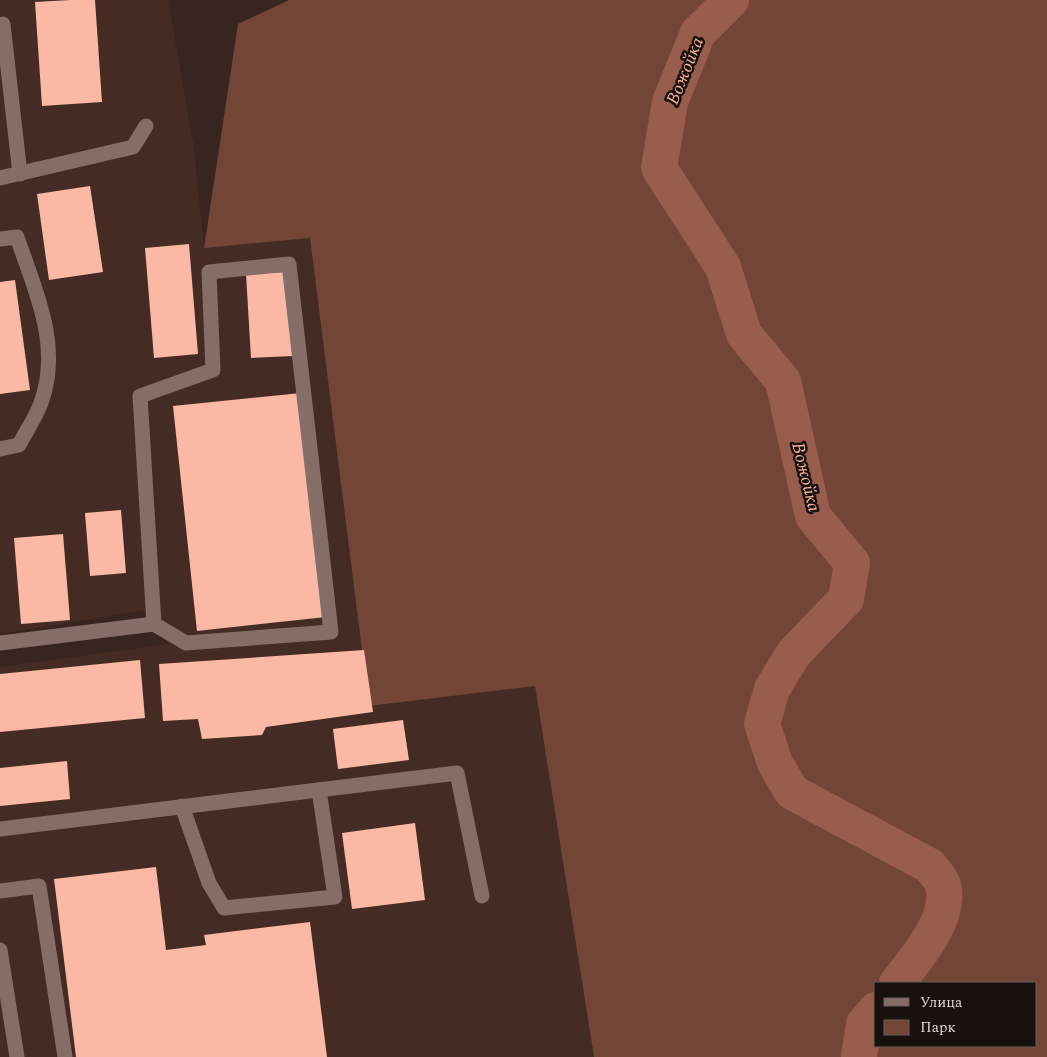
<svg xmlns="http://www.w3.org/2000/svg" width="1047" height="1057" font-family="Spectral,serif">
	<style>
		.built { fill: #442b23 }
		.green { fill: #724537; fill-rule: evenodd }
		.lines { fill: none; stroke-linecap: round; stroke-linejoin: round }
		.river { stroke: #985d4c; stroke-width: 36 }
		.building { fill: #fbb9a5 }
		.minor { stroke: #846e67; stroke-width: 15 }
		.labels { text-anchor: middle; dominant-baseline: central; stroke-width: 5; stroke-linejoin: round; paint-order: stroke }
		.water-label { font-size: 18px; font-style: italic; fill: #fab39d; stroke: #19110e }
	</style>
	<rect width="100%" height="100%" fill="#382520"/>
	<polygon class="built" points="0,0 168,0 194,148 204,247 310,238 369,706 535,685 594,1057 0,1057 0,667 168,644 159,608 0,634"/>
	<path class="green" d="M289,0h758v1057h-453l-59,-371 -166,20 -59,-468 -106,10 34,-224zM876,983h160v63h-160z"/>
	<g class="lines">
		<g class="river">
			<path d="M731,0l-33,33 -28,69 -11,66 64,99 21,67 39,47 30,135 39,47 -6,36 -52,54 -22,36 -10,35 13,39 17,29 138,74c3,5 11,12 13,19 9,33 -27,74 -46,98"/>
			<polyline points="859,1057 864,1024 876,1010"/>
		</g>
	</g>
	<g class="building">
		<polygon points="71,0 95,0 102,102 42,106 35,2"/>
		<polygon points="90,186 103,272 49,280 37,194"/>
		<polygon points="189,244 198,354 154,358 145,248"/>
		<polygon points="288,272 293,356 251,358 246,274"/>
		<polygon points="15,280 30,390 0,394 0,282"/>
		<polygon points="301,393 326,617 197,631 173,406"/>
		<polygon points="121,510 126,573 90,576 85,513"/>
		<polygon points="63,534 70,620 21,624 14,538"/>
		<polygon points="364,650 373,712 266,727 262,735 202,739 198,719 163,721 159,664"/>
		<polygon points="140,660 145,718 0,732 0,674"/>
		<polygon points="403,720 409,760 338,769 333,729"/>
		<polygon points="67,761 70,799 0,806 0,768"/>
		<polygon points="415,823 425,900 352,909 342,833"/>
		<polygon points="156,867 166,950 206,945 204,935 310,922 327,1057 76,1057 54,879"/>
	</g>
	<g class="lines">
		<g class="minor">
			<polyline points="3,24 20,174"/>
			<polyline points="0,178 133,147 146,126"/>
			<path d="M0,239l17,-2c18,54 44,106 25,163 -5,16 -16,31 -23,45l-19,4"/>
			<polyline points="0,643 154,624 186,643 331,632 289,264 209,272 213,370 140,396 154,624"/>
			<polyline points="182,806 209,883 224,908 335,897 319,790"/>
			<polyline points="0,829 457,773 482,896"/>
			<polyline points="0,891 39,886 65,1057"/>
			<polyline points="0,950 17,1057"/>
		</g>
	</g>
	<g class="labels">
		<g class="water-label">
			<text transform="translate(685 71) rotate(-68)">Вожойка</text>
			<text transform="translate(806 477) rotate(76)">Вожойка</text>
		</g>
	</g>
	<rect x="874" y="982" width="162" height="65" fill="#19110e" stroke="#695f5c"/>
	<rect x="884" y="998" width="25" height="8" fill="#846e67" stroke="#695f5c"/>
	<text x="920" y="1007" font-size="15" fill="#e0d4d0">Улица</text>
	<rect x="884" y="1020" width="25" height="15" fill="#724537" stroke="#695f5c"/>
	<text x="920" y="1032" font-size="15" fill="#e0d4d0">Парк</text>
</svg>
